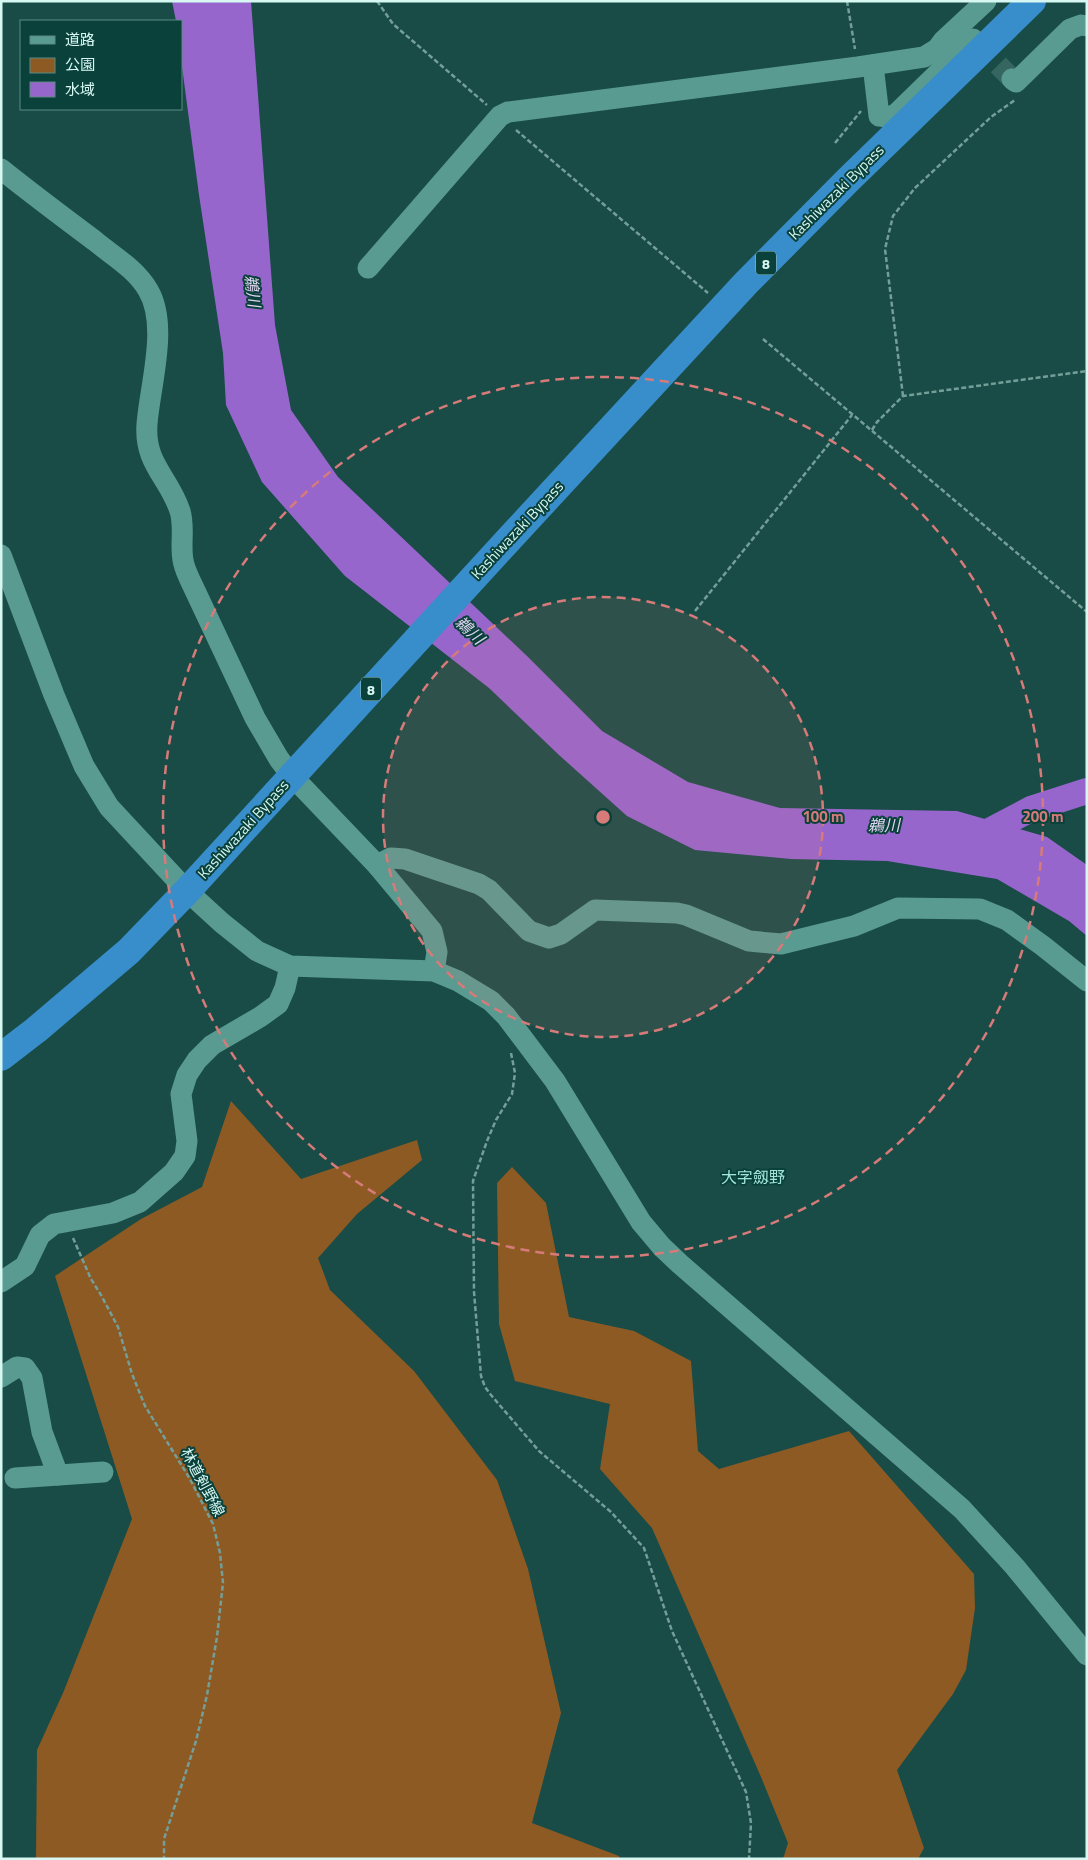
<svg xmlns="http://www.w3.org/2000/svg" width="1088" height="1860" font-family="'Titillium Web','Noto Sans JP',sans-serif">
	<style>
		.green { fill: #8d5a24 }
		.water { fill: #9766cd }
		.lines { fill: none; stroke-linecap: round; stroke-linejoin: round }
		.river { stroke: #9766cd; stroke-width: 26 }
		.minor-tunnel { stroke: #366660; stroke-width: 21; stroke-dasharray: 21 11; stroke-linecap: butt }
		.path { stroke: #749e98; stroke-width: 2.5; stroke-dasharray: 5 2.5; stroke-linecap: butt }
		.minor { stroke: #599b91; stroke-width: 21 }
		.highway { stroke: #388dcb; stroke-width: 28 }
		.ring { fill: none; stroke: #d67b79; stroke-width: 2.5; stroke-dasharray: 9 6 }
		.labels { text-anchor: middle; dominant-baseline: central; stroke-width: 4; stroke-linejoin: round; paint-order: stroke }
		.shield { fill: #0a413b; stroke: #9ac0bb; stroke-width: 1 }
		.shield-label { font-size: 14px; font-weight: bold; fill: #d7f7f2 }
		.street-label { font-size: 15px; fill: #d7f7f2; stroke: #0a413b }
		.water-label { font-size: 16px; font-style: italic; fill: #e0d5f0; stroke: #0a413b }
		.neighbourhood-label { font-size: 16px; fill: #a1e5da; stroke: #0a413b }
		.centre { fill: #d67b79; stroke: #0a413b; stroke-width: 2.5 }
		.ring-label { font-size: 15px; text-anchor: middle; font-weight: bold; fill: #d67b79; stroke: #0a413b; stroke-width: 4; stroke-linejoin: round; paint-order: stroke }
	</style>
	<rect width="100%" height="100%" fill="#194c46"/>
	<g class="green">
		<polygon points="231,1101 301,1179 417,1140 422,1160 357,1214 318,1258 330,1290 414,1371 497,1480 528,1569 561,1713 532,1823 619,1856 620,1859 36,1859 37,1750 63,1693 132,1519 55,1276 141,1219 202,1187"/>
		<polygon points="512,1167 546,1203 569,1317 634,1331 691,1361 698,1451 719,1469 849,1431 974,1574 975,1608 966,1670 953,1694 897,1770 924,1848 918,1859 783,1859 788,1843 761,1777 652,1528 600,1469 610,1404 515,1381 499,1324 497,1183"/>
	</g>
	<polygon class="water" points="172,1 251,1 275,325 291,410 338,477 527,656 602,731 688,782 780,808 957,811 1047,837 1087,865 1087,936 1069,921 997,879 887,861 791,859 695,850 627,816 559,755 489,688 345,576 262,482 226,405 223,353 199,195 181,59 181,21 176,21"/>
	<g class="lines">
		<polyline class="river" points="976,838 1031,809 1087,791"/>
		<polyline class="minor-tunnel" points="976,42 1012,79"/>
		<g class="path">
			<polyline points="377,1 393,24 487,105"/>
			<polyline points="847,1 855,49"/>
			<polyline points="516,130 708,293"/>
			<polyline points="835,143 861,111"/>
			<polyline points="763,339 1087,612"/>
			<polyline points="903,396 885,249 893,216 915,188 991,117 1015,100"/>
			<polyline points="872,430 877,422 903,396 1087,371"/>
			<polyline points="695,611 852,415"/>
			<polyline points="511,1053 515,1073 512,1094 496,1120 487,1141 473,1181 474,1292 481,1376 485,1387 491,1395 539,1451 611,1512 644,1548 672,1631 746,1792 751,1823 749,1859"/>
			<polyline points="73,1238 91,1279 101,1295 118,1327 132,1374 145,1406 190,1479 213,1524 220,1553 223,1583 217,1637 207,1695 196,1741 164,1839 164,1859"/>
		</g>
		<g class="minor">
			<polyline points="873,65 879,116 889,117 896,114 973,39 976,42"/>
			<polyline points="1012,79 1016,82 1070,29 1081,25 1087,26"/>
			<path d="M1,169c31,25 62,48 94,72 18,15 41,28 53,49 21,35 2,95 -1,134 -3,40 22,53 33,87 5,16 0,33 3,49 1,8 5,15 8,22l64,136 24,41 13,17 85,89 55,66 5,21 -3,19"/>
			<polyline points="368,268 500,116 508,112 858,67 924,57 937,49 943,41 986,1"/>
			<polyline points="1,555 54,695 84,766 109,807 187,891 222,923 257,951 290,966 434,971 458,981 491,1001 506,1016 555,1081 641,1222 662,1247 680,1264 962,1509 1015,1567 1087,1655"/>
			<polyline points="377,865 391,858 405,859 479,884 489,890 529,931 549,938 561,934 595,910 677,913 686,915 749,941 781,944 854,926 898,908 980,909 1007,920 1043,946 1087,981"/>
			<polyline points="1,1282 25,1266 40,1235 54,1224 113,1213 140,1202 174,1172 185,1156 187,1141 181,1094 187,1075 197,1060 212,1045 260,1017 278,1004 285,988 290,966"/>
			<polyline points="1,1377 17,1367 25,1368 32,1378 42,1432 58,1475"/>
			<polyline points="15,1478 103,1472"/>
		</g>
		<polyline class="highway" points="1,1057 36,1030 129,951 187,891 511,537 746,283 848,180 1032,1"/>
	</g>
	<circle cx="603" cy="817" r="220" fill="#d67b79" fill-opacity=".12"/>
	<g class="ring">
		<circle cx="603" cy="817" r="220"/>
		<circle cx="603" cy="817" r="440"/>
	</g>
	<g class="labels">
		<g class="shield">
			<rect x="756" y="251.5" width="20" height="23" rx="4"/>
			<rect x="361" y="677.5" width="20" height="23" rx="4"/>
		</g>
		<g class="shield-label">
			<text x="766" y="263">8</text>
			<text x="371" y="689">8</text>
		</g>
		<g class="street-label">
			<text transform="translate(836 192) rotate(-45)">Kashiwazaki Bypass</text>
			<text transform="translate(517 530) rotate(-47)">Kashiwazaki Bypass</text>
			<text transform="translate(243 829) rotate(-48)">Kashiwazaki Bypass</text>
			<text transform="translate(203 1482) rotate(62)">林道剣野線</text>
		</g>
		<g class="water-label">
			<text transform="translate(253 291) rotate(83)">鵜川</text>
			<text transform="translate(470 630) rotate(43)">鵜川</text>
			<text transform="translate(884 825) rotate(-1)">鵜川</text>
		</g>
		<g class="neighbourhood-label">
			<text x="753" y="1177">大字劔野</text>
		</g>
	</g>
	<circle cx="603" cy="817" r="8" class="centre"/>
	<g class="ring-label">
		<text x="823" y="822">100 m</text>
		<text x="1043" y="822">200 m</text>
	</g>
	<rect width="1088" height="1860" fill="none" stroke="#d7f7f2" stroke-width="5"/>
	<rect x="20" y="20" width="162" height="90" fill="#0a413b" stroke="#5c8a84"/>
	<rect x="30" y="36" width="25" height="8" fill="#599b91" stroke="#5c8a84"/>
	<text x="65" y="45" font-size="15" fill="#d7f7f2">道路</text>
	<rect x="30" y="58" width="25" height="15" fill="#8d5a24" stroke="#5c8a84"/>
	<text x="65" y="70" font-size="15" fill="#d7f7f2">公園</text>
	<rect x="30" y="82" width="25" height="15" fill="#9766cd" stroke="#5c8a84"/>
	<text x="65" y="95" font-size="15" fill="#d7f7f2">水域</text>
</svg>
